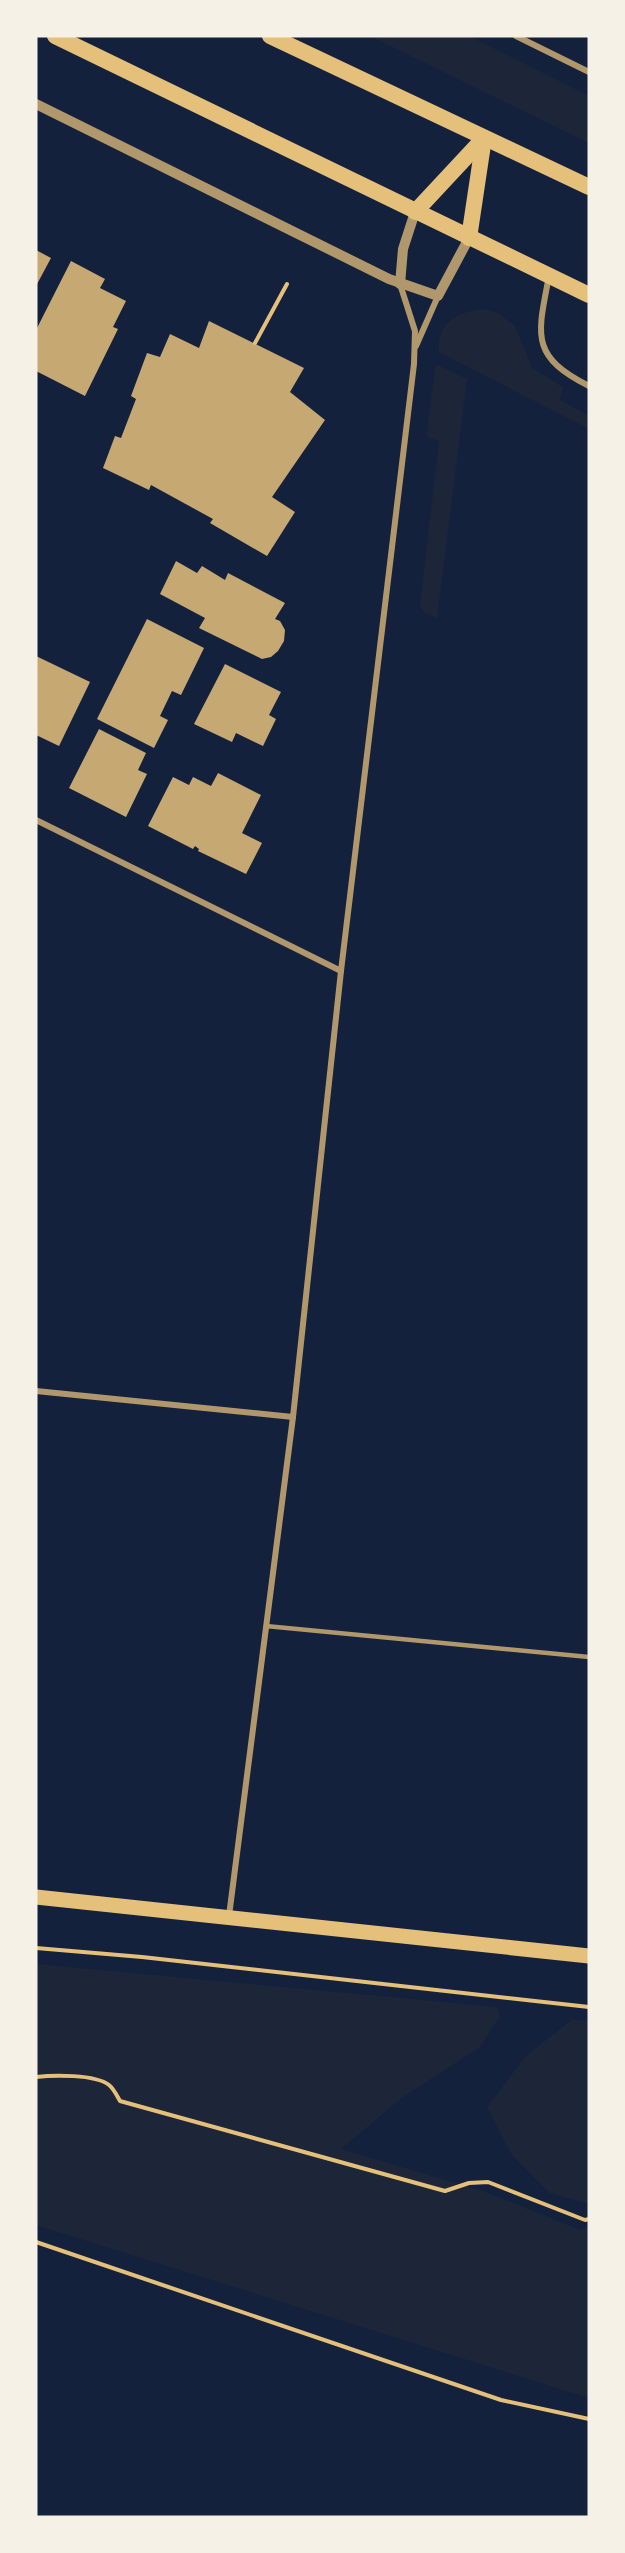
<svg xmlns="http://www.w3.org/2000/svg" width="625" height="2553" font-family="'IBM Plex Sans',sans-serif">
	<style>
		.green { fill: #1d2539 }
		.building { fill: #c6a872 }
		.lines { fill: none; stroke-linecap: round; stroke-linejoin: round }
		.path { stroke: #e5c07b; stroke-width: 4 }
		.service { stroke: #b1986c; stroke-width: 4.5 }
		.minor { stroke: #b1986c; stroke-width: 6 }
		.tertiary { stroke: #b1986c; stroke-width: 10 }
		.primary { stroke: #e5c07b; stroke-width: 15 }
		.trunk { stroke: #e5c07b; stroke-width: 16 }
	</style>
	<rect width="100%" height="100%" fill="#14213d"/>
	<g class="green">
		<polygon points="370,36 469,36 589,96 589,143"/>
		<path d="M484,309l14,4 17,13 17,42 31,19 -3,13 29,16v13l-150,-77c-3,-29 20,-41 45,-43z"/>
		<polygon points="438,365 467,379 437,618 425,613 420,607 439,441 428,437 427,434 435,367"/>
		<polygon points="36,1964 497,2007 500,2016 480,2047 403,2097 341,2149 483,2191 580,2230 589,2227 589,2398 36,2225"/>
		<polygon points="573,2019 589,2021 589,2204 549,2193 512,2155 487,2107 526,2056"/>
	</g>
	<g class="building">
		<polygon points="36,250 51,258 36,286"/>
		<polygon points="71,261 105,279 100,288 126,301 113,327 118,329 85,396 36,371 36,330"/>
		<polygon points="209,321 304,368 290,392 325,420 272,497 295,512 267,556 210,523 213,519 151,485 149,490 103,468 115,436 121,438 136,399 131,396 147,353 160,357 170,334 199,348"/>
		<polygon points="176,561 197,573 202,566 225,580 228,573 285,603 275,619 280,621 285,630 284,641 278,651 271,657 262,659 199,628 205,618 160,594"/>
		<polygon points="147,619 204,648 181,695 172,691 160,716 168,720 154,748 97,719"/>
		<polygon points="36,656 90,682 59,746 36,735"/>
		<polygon points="225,664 281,692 269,715 276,719 263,746 236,733 232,742 194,724"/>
		<polygon points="99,729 146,753 138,770 147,774 126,817 69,788"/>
		<polygon points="218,773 261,795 242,833 262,843 246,874 198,851 199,849 195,846 193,849 148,826 173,777 189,785 193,777 211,786"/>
	</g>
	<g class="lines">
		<g class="path">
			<polyline points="255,343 287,284"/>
			<polyline points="36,1948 142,1957 589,2007"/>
			<path d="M36,2077c17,-2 59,-3 73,8 5,4 8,11 11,16l325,90 24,-8 19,-1 97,38 4,-1"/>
			<polyline points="36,2242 501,2400 589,2419"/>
		</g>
		<polyline class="service" points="266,1626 589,1657"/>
		<g class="minor">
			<polyline points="516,36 589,72"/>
			<path d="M549,276c-11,58 -20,80 40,110"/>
			<polyline points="416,346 438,296"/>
			<polyline points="36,820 341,971"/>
			<polyline points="36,1391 293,1417"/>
			<polyline points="229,1916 293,1417 341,971 414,364 415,331 400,284"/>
		</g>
		<g class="tertiary">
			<polyline points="36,104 389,279 438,296 469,238"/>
			<polyline points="400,284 403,249 415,212"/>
		</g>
		<polyline class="primary" points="36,1897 589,1956"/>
		<g class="trunk">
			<polyline points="55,36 589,295"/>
			<polyline points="270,36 589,187"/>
			<polyline points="415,212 484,138"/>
			<polyline points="469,238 484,138"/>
		</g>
	</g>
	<rect width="625" height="2553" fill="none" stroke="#f6f1e7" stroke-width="75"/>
</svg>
